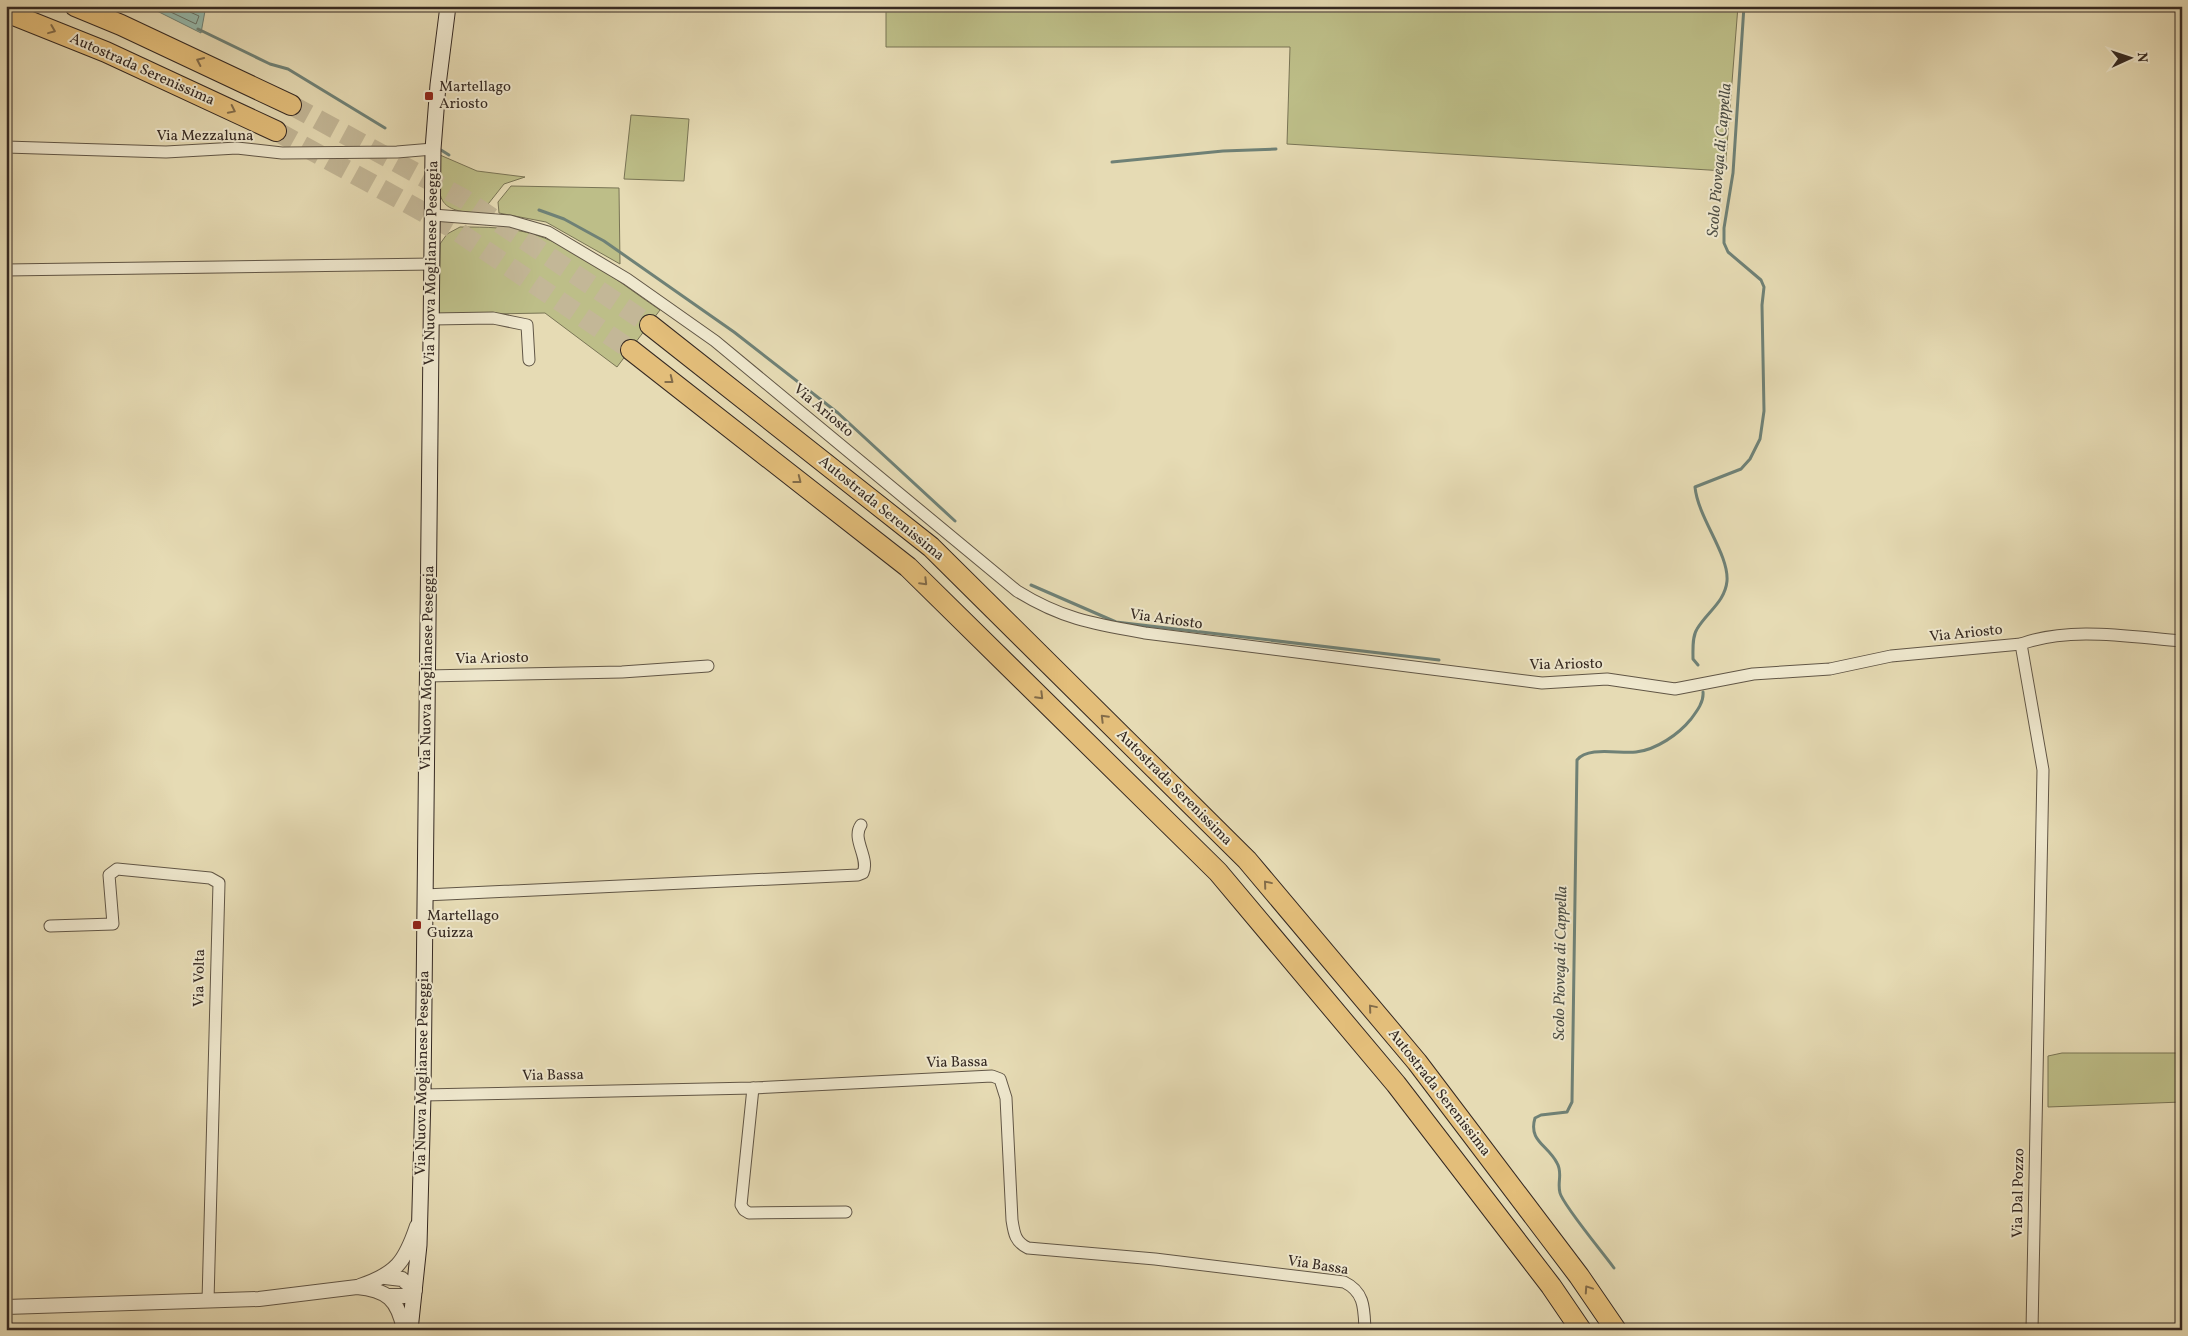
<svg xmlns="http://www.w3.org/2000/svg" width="2188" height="1336" font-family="Vollkorn,serif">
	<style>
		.green { fill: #bdbe88; stroke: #797455 }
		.water { fill: #96bbae; stroke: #6f8176 }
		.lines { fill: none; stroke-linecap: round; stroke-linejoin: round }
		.shore { stroke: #667268; stroke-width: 1 }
		.stream { stroke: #6f8176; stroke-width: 3 }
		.motorway-tunnel { stroke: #c3b797; stroke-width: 20; stroke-dasharray: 20 10; stroke-linecap: butt }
		.minor-casing { stroke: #615646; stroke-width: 13 }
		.tertiary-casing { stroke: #615646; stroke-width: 16 }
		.secondary-casing { stroke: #352922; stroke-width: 17 }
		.motorway-casing { stroke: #352922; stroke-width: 22 }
		.minor { stroke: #efe8ce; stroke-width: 11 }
		.tertiary { stroke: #efe8ce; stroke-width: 14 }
		.secondary { stroke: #efe8ce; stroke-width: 15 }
		.motorway { stroke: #e3be7a; stroke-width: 20 }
		.oneway { stroke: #836c4a }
		.poi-dot { fill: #8f2418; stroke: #efe8ce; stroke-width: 2 }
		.labels { text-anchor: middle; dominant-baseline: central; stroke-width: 4; stroke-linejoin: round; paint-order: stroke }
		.street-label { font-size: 15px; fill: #352922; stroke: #efe8ce }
		.poi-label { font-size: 15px; fill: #352922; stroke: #efe8ce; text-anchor: start }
		.water-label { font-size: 16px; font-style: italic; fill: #4d4e45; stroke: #efe8ce }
	</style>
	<rect width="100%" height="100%" fill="#e6dbb4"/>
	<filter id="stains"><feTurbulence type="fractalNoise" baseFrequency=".004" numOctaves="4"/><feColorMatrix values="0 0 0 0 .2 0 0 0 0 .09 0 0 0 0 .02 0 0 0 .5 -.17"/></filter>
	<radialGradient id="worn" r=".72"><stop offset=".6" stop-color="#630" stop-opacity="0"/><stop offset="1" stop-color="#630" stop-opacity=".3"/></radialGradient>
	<g class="green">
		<polygon points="886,6 1576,6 1635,11 1649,6 1738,6 1725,171 1287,144 1290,47 886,47"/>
		<polygon points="631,115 689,119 684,181 624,179"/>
		<path d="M440,155l37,16 48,6 -21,7 -23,29c-49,-1 -42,-17 -41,-58z"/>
		<polygon points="511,186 619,188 620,264 546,222 499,213 498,202"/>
		<path d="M460,227c26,0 51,0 76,8 45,15 85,49 124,75l-43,57 -72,-54 -106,2 1,-71 7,-10z"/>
		<polygon points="2062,1053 2182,1053 2182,1102 2048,1107 2048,1056"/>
	</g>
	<polygon class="water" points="147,6 183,6 205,11 201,33"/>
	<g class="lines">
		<polyline class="shore" points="158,6 196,24 199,16 190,12 188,6"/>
		<g class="stream">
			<polyline points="198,29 270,64 288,69 385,128"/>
			<polyline points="441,150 449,155"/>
			<polyline points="1112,162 1223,151 1276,149"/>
			<polyline points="539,210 564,219 604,241 734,332 838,413 955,521"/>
			<polyline points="1031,585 1116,622 1439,660"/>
			<path d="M1698,665l-5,-6c0,-10 -1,-22 4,-30 10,-17 28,-27 30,-48 2,-27 -29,-63 -32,-94l46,-18 9,-10 10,-20 4,-28 -2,-106 2,-18 -3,-7 -33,-28 -4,-9v-15l9,-55 11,-167"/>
			<path d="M1614,1268c-10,-14 -51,-63 -54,-75 -3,-11 3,-20 -3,-30 -9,-18 -29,-22 -22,-45l6,-3 26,-3 5,-10 5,-342c11,-14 42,-6 59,-8 20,-2 43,-18 55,-33 6,-8 13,-17 12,-27"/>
		</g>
		<g class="motorway-tunnel">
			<polyline points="291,105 464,199 650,325"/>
			<polyline points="276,131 454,229 631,350"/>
		</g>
		<defs>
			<g id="minor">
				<polyline points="6,147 166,152 237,148 282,153 397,152 433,149"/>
				<path d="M433,215l77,6 38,11 79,47 88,62 302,250c45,28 77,33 128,42l397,50 65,-4 68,10 78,-15 77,-5 61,-13 130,-12"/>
				<polyline points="6,270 433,264"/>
				<polyline points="432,319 493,318 527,325 529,360"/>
				<polyline points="427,676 622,672 708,666"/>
				<path d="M425,895l433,-20 5,-2c7,-15 -12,-34 -2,-48"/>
				<polyline points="50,926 113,924 109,875 117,869 210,878 219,883 208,1301"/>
				<polyline points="753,1088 741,1205 744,1210 749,1213 846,1212"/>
				<path d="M423,1095l330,-7 239,-12 8,3 6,19 6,122c2,13 3,22 16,28l127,11 189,23c21,10 20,27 21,48"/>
				<path d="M2032,1330l11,-560 -22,-126c50,-18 109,-7 161,-3"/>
			</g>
			<g id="tertiary">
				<polyline points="385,1277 402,1279 415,1290 405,1296 389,1296"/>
				<path d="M360,1286c36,-12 45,-24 57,-60"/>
				<path d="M6,1307l253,-8 98,-12c30,3 41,12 47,43"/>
			</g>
			<polyline id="secondary" points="410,1330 419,1245 423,1095 433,149 438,85 448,6"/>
			<g id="motorway">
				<polyline points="75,6 121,25 291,105"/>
				<polyline points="6,12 106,52 276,131"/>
				<polyline points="650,325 931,547 1247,860 1417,1062 1579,1276 1616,1330"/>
				<polyline points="631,350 908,567 1218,872 1396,1084 1551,1286 1581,1330"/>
			</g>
		</defs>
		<use href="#minor" class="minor-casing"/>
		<use href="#tertiary" class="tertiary-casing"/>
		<use href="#secondary" class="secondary-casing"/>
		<use href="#motorway" class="motorway-casing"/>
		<use href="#minor" class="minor"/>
		<use href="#tertiary" class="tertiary"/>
		<use href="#secondary" class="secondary"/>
		<use href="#motorway" class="motorway"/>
	</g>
	<defs><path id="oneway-chevron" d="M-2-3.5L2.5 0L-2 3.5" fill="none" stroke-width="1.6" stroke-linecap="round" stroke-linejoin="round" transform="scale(1.25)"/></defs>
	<g class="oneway">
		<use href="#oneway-chevron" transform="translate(52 30) rotate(22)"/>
		<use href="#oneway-chevron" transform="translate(200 61) rotate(-155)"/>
		<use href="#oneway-chevron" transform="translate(232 110) rotate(26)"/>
		<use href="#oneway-chevron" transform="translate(670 380) rotate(38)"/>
		<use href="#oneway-chevron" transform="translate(798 480) rotate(38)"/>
		<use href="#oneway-chevron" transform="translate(924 582) rotate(45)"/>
		<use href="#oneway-chevron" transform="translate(1040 696) rotate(45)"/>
		<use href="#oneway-chevron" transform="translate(1104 718) rotate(-135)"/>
		<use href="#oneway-chevron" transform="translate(1267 884) rotate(-130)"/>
		<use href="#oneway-chevron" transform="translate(1372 1008) rotate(-130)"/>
		<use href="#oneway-chevron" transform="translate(1588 1289) rotate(-124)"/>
	</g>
	<g class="poi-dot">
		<rect x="424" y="91" width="10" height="10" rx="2.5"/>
		<rect x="412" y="920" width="10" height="10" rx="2.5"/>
	</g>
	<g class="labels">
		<g class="street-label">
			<text transform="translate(142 70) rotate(24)">Autostrada Serenissima</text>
			<text x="205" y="136">Via Mezzaluna</text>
			<text transform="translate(432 263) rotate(-89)">Via Nuova Moglianese Peseggia</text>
			<text transform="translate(823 411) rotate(40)">Via Ariosto</text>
			<text transform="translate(881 509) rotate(39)">Autostrada Serenissima</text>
			<text transform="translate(1166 620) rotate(8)">Via Ariosto</text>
			<text transform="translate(1966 634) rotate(-6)">Via Ariosto</text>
			<text transform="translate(492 659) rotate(-1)">Via Ariosto</text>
			<text transform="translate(1566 665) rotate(-1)">Via Ariosto</text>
			<text transform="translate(428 668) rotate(-89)">Via Nuova Moglianese Peseggia</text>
			<text transform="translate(1174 788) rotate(45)">Autostrada Serenissima</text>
			<text transform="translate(200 978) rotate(-89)">Via Volta</text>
			<text transform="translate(957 1063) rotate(-1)">Via Bassa</text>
			<text transform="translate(423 1073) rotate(-89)">Via Nuova Moglianese Peseggia</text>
			<text transform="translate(553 1076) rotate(-1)">Via Bassa</text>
			<text transform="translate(1439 1093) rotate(52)">Autostrada Serenissima</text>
			<text transform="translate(2019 1193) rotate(-89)">Via Dal Pozzo</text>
			<text transform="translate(1318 1266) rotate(9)">Via Bassa</text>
		</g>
		<g class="poi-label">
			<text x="439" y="87">Martellago<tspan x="439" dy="17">Ariosto</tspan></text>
			<text x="427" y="916">Martellago<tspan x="427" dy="17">Guizza</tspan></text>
		</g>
		<g class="water-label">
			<text transform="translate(1720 160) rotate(-85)">Scolo Piovega di Cappella</text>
			<text transform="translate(1561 963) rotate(-89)">Scolo Piovega di Cappella</text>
		</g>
	</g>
	<rect width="2188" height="1336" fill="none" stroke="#e6dbb4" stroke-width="25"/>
	<rect x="8" y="8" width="2173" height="1321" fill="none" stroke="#352922" stroke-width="2.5"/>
	<rect x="12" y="12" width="2163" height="1311" fill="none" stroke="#352922"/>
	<g transform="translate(2130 58) rotate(87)" stroke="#efe8ce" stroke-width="4" paint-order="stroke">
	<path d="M0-4L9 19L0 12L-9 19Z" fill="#352922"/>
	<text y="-8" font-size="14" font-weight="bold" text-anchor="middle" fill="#352922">N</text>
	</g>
	<rect width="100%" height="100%" filter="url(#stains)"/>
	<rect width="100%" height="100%" fill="url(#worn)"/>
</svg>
